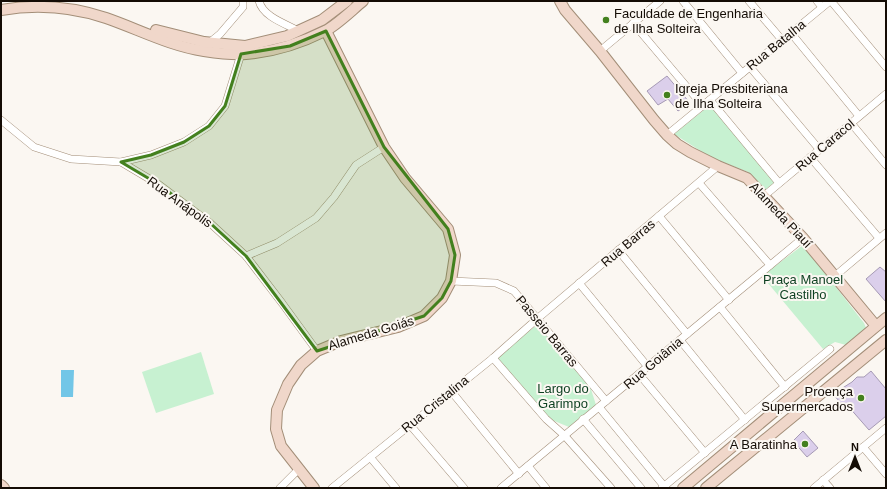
<svg xmlns="http://www.w3.org/2000/svg" width="887" height="489" font-family="Helvetica,sans-serif">
	<style>
		.green { fill: #c7f1d1 }
		.water { fill: #72c6e7 }
		.building { fill: #dbcfeb; stroke: #a69ab5 }
		.lines { fill: none; stroke-linecap: round; stroke-linejoin: round }
		.street-casing { stroke: #a38e78; stroke-width: 8 }
		.secondary-casing { stroke: #a38e78; stroke-width: 12 }
		.street { stroke: #fff; stroke-width: 7 }
		.secondary { stroke: #f0d7ca; stroke-width: 10 }
		.marked { fill: #43801e; fill-opacity: 0.2; stroke: #43801e; stroke-width: 3; stroke-linejoin: round }
		.poi-dot { fill: #43801e; stroke: #fbf7f2; stroke-width: 1.5 }
		.labels { text-anchor: middle; dominant-baseline: central; stroke-width: 4; stroke-linejoin: round; paint-order: stroke }
		.poi-label { font-size: 13px; fill: #140c05; stroke: #fbf7f2; text-anchor: start }
		.street-label { font-size: 13px; fill: #140c05; stroke: #fbf7f2 }
		.park-label { font-size: 13px; fill: #0c3f20; stroke: #fbf7f2 }
	</style>
	<rect width="100%" height="100%" fill="#fbf7f2"/>
	<g class="green">
		<polygon points="710,105 775,182 765,190 748,172 710,157 674,134"/>
		<polygon points="803,245 864,323 866,328 846,345 835,342 823,349 762,276"/>
		<polygon points="538,324 590,386 596,405 569,427 547,418 497,357"/>
		<polygon points="201,352 214,394 156,413 142,372"/>
	</g>
	<polygon class="water" points="61,370 74,370 73,397 61,397"/>
	<g class="building">
		<polygon points="667,76 690,103 678,111 668,99 658,105 647,91"/>
		<polygon points="880,267 886,272 886,302 866,279"/>
		<polygon points="871,371 886,389 886,416 869,430 848,406 846,409 833,394 852,382 857,377 864,377"/>
		<polygon points="803,431 818,448 807,457 793,441"/>
	</g>
	<g class="lines">
		<defs>
			<g id="street">
				<path d="M259,1c4,16 27,23 40,30"/>
				<polyline points="683,1 742,73"/>
				<polyline points="749,1 782,40"/>
				<polyline points="817,1 822,7"/>
				<polyline points="831,1 886,67"/>
				<polyline points="633,23 703,106"/>
				<polyline points="791,33 859,116"/>
				<polyline points="209,43 220,34 243,7 243,1"/>
				<polyline points="600,51 660,1"/>
				<polyline points="750,67 819,149"/>
				<polyline points="710,100 779,183"/>
				<polyline points="1,120 34,147 71,159 121,162 158,184 210,223 246,256 282,303 317,351"/>
				<polyline points="851,123 886,165"/>
				<polyline points="667,135 830,1"/>
				<polyline points="810,157 879,238"/>
				<polyline points="121,162 151,155 184,142 209,126 225,106 241,54"/>
				<polyline points="699,183 770,265"/>
				<polyline points="764,196 886,94"/>
				<polyline points="659,216 729,300"/>
				<polyline points="618,250 687,334"/>
				<polyline points="246,256 277,243 316,218 334,197 356,165 384,147"/>
				<polyline points="835,276 886,233"/>
				<polyline points="451,281 496,283 514,291 606,401"/>
				<polyline points="579,283 648,367"/>
				<polyline points="720,307 785,387"/>
				<polyline points="680,340 745,420"/>
				<polyline points="493,358 546,419 564,435 611,488"/>
				<polyline points="639,374 705,453"/>
				<polyline points="451,391 519,474"/>
				<polyline points="599,407 664,486"/>
				<polyline points="583,419 641,488"/>
				<polyline points="410,425 464,488"/>
				<polyline points="863,447 886,474"/>
				<polyline points="370,457 396,488"/>
				<polyline points="528,466 546,488"/>
				<polyline points="823,480 830,488"/>
				<polyline points="280,488 299,469"/>
				<polyline points="332,488 493,358 537,319 718,166"/>
				<polyline points="501,488 803,238"/>
				<polyline points="662,488 830,349"/>
				<polyline points="814,488 886,428"/>
			</g>
			<g id="secondary">
				<polyline points="560,1 565,10 600,51 654,120 667,135 677,144 690,152 718,166 747,178 803,238 876,326"/>
				<path d="M1,10c35,-6 72,-3 105,8 32,11 64,28 98,33 13,2 29,4 42,3 27,-2 55,-11 79,-23 12,-6 27,-21 38,-30"/>
				<polyline points="156,30 204,42 245,46 287,36 322,20 347,1"/>
				<polyline points="1,485 4,488"/>
				<polyline points="314,488 281,446 276,429 277,410 288,384 301,365 317,351 341,341 398,327 424,316 442,298 451,281 455,255 448,229 405,178 384,147 326,31"/>
				<polyline points="683,488 886,318"/>
				<polyline points="706,488 886,340"/>
			</g>
		</defs>
		<use href="#street" class="street-casing"/>
		<use href="#secondary" class="secondary-casing"/>
		<use href="#street" class="street"/>
		<use href="#secondary" class="secondary"/>
	</g>
	<path class="marked" d="M326,31l58,116 64,82 7,26 -4,26 -9,17 -18,18 -107,35 -71,-95 -36,-33 -52,-39 -37,-22 30,-7 33,-13 25,-16 16,-20 16,-52 49,-8z"/>
	<g class="poi-dot">
		<circle cx="606" cy="20" r="4"/>
		<circle cx="667" cy="95" r="4"/>
		<circle cx="861" cy="398" r="4"/>
		<circle cx="805" cy="444" r="4"/>
	</g>
	<g class="labels">
		<g class="poi-label">
			<text x="614" y="13">Faculdade de Engenharia<tspan x="614" dy="15">de Ilha Solteira</tspan></text>
			<text x="675" y="88">Igreja Presbiteriana<tspan x="675" dy="15">de Ilha Solteira</tspan></text>
			<text x="853" y="391" text-anchor="end">Proença<tspan x="853" dy="15">Supermercados</tspan></text>
			<text x="797" y="444" text-anchor="end">A Baratinha</text>
		</g>
		<g class="street-label">
			<text transform="translate(776 45) rotate(-39)">Rua Batalha</text>
			<text transform="translate(825 145) rotate(-40)">Rua Caracol</text>
			<text transform="translate(180 202) rotate(36)">Rua Anápolis</text>
			<text transform="translate(781 215) rotate(47)">Alameda Piauí</text>
			<text transform="translate(628 243) rotate(-40)">Rua Barras</text>
			<text transform="translate(547 331) rotate(50)">Passeio Barras</text>
			<text transform="translate(371 333) rotate(-17)">Alameda Goiás</text>
			<text transform="translate(653 363) rotate(-40)">Rua Goiânia</text>
			<text transform="translate(435 404) rotate(-39)">Rua Cristalina</text>
		</g>
		<g class="park-label">
			<text x="803" y="279">Praça Manoel<tspan x="803" dy="15">Castilho</tspan></text>
			<text x="563" y="388">Largo do<tspan x="563" dy="15">Garimpo</tspan></text>
		</g>
	</g>
	<rect width="887" height="489" fill="none" stroke="#140c05" stroke-width="4"/>
	<g transform="translate(855 457)" stroke="#fbf7f2" stroke-width="3" paint-order="stroke">
	<path d="M0-3L7 15L0 10L-7 15Z" fill="#140c05"/>
	<text y="-6" font-size="11" font-weight="bold" text-anchor="middle" fill="#140c05">N</text>
	</g>
</svg>
